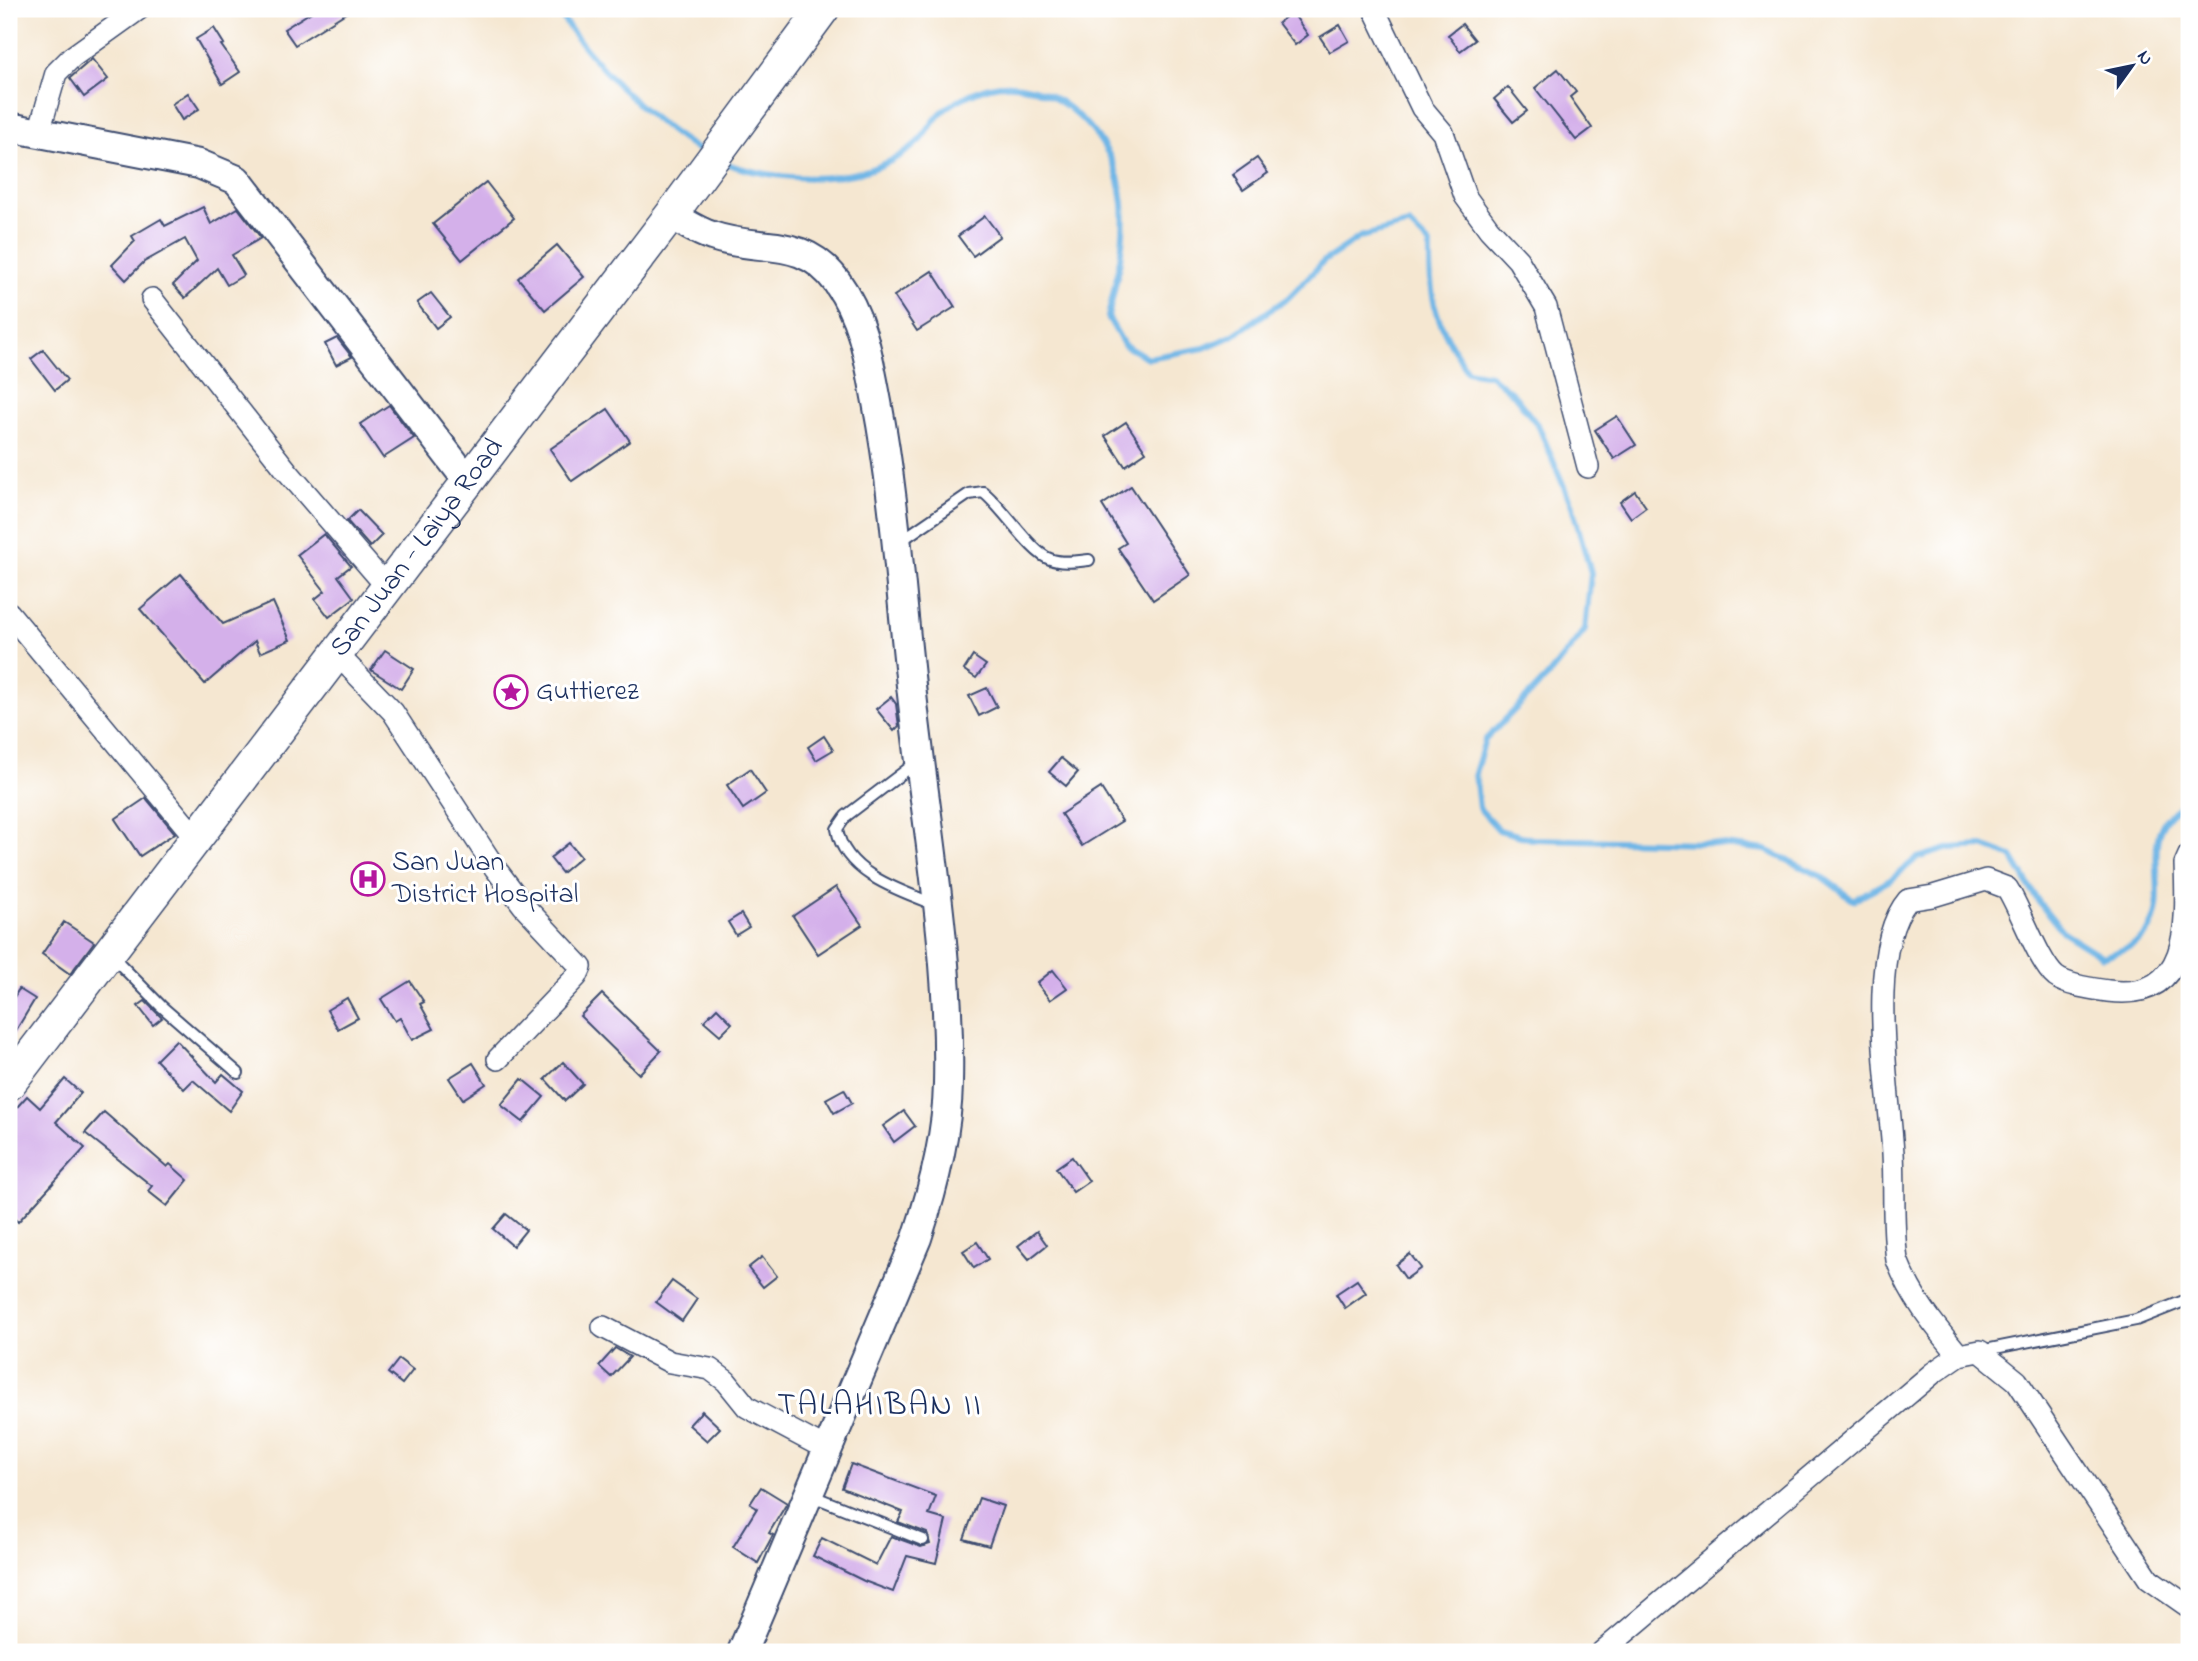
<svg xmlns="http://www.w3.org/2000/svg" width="2198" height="1661" font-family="'Indie Flower',sans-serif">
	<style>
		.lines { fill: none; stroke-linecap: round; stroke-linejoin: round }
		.stream { stroke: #6fb6e6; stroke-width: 6 }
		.building { fill: #d4b0ea }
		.service-casing { stroke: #3c4b6f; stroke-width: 14 }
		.minor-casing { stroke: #3c4b6f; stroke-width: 24 }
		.tertiary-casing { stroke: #3c4b6f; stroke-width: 32 }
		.secondary-casing { stroke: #3c4b6f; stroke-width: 35 }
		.service { stroke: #fff; stroke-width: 10 }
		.minor { stroke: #fff; stroke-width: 21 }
		.tertiary { stroke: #fff; stroke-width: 28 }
		.secondary { stroke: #fff; stroke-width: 32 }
		.labels { text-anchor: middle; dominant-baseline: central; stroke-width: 6; stroke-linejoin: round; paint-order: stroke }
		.street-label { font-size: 28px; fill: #1b2f5e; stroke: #fff }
		.poi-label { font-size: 28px; fill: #1b2f5e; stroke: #fff; text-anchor: start }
		.quarter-label { font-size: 32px; letter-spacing: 2px; fill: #1b2f5e; stroke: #fff }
	</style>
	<rect width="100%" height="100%" fill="#fff"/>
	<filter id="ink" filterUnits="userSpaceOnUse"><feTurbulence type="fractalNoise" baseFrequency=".0143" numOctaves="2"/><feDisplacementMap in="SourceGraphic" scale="14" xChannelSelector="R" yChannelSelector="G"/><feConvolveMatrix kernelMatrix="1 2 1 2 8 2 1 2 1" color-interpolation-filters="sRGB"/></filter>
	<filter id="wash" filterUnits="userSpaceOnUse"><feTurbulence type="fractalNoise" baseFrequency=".00686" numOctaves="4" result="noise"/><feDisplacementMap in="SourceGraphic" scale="28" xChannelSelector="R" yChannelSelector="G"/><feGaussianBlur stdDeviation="1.57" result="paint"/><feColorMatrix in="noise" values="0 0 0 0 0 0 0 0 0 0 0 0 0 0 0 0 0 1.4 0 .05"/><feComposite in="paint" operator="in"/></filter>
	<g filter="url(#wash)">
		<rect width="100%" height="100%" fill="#f5e7d1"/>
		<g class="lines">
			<g class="stream">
				<path d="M556,9c37,55 91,111 149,145"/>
				<path d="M721,162c60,21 148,27 198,-21 9,-9 14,-21 23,-29 12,-11 33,-21 48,-25 28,-7 56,3 79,21 73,59 58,127 39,209l16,28 24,13 56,-10 28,-12 56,-38 36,-37 36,-24 49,-13 21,21c-1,59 6,76 37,126l23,4 24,20 25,32 33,79 19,67 -6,57 -38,47 -62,63 -10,33 4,35 20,22 33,9 172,4 62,7 55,26 32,24 39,-21 25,-21 33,-10 33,-2 29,11 26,44 25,31 40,25c15,-6 33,-10 43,-23 32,-40 -18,-106 43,-132"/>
			</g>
		</g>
		<g id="blocks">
			<g class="building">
				<polygon points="316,9 352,9 295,45 284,29"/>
				<polygon points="1292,12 1308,35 1295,45 1278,23"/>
				<polygon points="1462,24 1475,40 1460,51 1448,35"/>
				<polygon points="1340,25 1349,41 1330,52 1320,37"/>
				<polygon points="214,28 224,44 221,45 240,72 222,84 196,39"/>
				<polygon points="92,59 108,79 84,97 70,78"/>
				<polygon points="1558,69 1576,92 1570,97 1592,128 1576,140 1535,88"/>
				<polygon points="1508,87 1527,111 1513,122 1494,99"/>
				<polygon points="188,93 199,109 182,120 172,104"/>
				<polygon points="1257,158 1268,173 1243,190 1233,175"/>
				<polygon points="486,182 514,218 462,260 433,224"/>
				<polygon points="203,207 211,224 238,208 261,238 232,255 244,275 227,285 217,268 185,298 173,285 197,261 185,239 144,262 126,280 112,265 135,241 132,236 161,219 165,226"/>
				<polygon points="985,216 1000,236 973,256 958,236"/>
				<polygon points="557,245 584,277 545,310 518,278"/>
				<polygon points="932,271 955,307 917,331 894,296"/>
				<polygon points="431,293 450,317 436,328 417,303"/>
				<polygon points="337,338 352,357 336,365 325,344"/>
				<polygon points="43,350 67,380 55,390 31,359"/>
				<polygon points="389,405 414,438 383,458 360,424"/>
				<polygon points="608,409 630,441 572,481 550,449"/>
				<polygon points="1617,416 1636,445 1614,459 1595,430"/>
				<polygon points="1126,422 1146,452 1125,466 1105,436"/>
				<polygon points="1131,486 1190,575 1153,600 1118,548 1126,543 1102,505"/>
				<polygon points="1635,491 1646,507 1631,518 1620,502"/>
				<polygon points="358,510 382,535 370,547 347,521"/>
				<polygon points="324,534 351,566 338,576 354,598 329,617 315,599 325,591 297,555"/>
				<polygon points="181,574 223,624 273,602 290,640 260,653 255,641 205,684 140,609"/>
				<polygon points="385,650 414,669 401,689 371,670"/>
				<polygon points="973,656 986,665 976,678 964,670"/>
				<polygon points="987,688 997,707 979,716 969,696"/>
				<polygon points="891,697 896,704 899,726 894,731 876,709"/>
				<polygon points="824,736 833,750 816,760 808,747"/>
				<polygon points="1061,758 1078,772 1066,786 1049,772"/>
				<polygon points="750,769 766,793 743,809 727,785"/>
				<polygon points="1101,788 1122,821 1082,846 1061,814"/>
				<polygon points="146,798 175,833 140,856 115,819"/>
				<polygon points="569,843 581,857 562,873 550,858"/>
				<polygon points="836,887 862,925 818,954 793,916"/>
				<polygon points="741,914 749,927 736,935 728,922"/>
				<polygon points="64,922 94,942 70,974 42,954"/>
				<polygon points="1053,970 1067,988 1050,1000 1037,983"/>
				<polygon points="410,981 424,1002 420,1004 434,1029 412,1040 400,1018 395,1021 381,999"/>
				<polygon points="19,989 35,999 9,1042 9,1005"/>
				<polygon points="602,994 661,1051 639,1074 580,1016"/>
				<polygon points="347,998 358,1018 338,1029 327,1010"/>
				<polygon points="145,1001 162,1018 153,1025 138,1006"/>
				<polygon points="717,1008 732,1023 720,1035 704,1021"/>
				<polygon points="176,1040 216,1082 223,1074 243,1091 229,1111 193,1080 184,1089 156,1060"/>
				<polygon points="563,1062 583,1084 565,1101 545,1079"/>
				<polygon points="473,1063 486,1084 463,1099 449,1078"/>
				<polygon points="65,1079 81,1093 56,1122 85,1148 18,1222 9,1214 9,1116 27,1096 40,1108"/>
				<polygon points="522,1079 544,1097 523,1122 501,1105"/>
				<polygon points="844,1089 852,1103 834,1113 826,1099"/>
				<polygon points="904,1111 915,1126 894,1142 883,1126"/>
				<polygon points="104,1112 167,1167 170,1164 188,1180 167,1206 148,1191 152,1186 85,1133"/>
				<polygon points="1072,1157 1089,1181 1073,1192 1056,1168"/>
				<polygon points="506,1214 526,1230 513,1246 493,1229"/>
				<polygon points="1037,1231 1047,1245 1029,1259 1018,1246"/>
				<polygon points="977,1242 988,1259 974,1268 963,1251"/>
				<polygon points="1410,1254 1421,1268 1406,1279 1396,1265"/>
				<polygon points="762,1257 777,1276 763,1287 748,1268"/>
				<polygon points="1357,1280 1366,1293 1345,1308 1336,1294"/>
				<polygon points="672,1281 697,1299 682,1321 656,1302"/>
				<polygon points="615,1348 630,1357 611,1377 599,1366"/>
				<polygon points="399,1359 413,1370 402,1384 388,1373"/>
				<polygon points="702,1411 720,1428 707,1441 689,1425"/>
				<polygon points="851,1464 936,1496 929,1515 946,1520 936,1563 907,1556 893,1592 864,1581 813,1556 822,1538 876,1565 891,1536 921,1547 930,1544 927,1533 898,1522 903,1512 842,1488"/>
				<polygon points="761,1487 787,1503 769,1533 773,1535 758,1563 733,1547 757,1508 750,1504"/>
				<polygon points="979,1498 1003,1506 989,1546 964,1539"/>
			</g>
		</g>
	</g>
	<g filter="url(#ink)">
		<use href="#blocks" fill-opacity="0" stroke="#3c4b6f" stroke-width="2"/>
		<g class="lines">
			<defs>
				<g id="service">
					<path d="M899,542l70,-48 14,-2c20,15 48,61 67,67 12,5 27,2 39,1"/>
					<path d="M917,762l-71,54 -9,13c7,44 63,62 100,76"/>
					<polyline points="110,954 161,1006 238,1073"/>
					<polyline points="1980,1351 2136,1320 2189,1299"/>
					<polyline points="810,1495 923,1540"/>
				</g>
				<g id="minor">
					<polyline points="1374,9 1422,108 1443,133 1465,196 1489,229 1518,260 1546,307 1588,467"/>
					<polyline points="39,132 56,73 72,57 139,9"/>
					<polyline points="152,299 287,471 387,587"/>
					<polyline points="9,613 195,837"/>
					<polyline points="336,653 393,712 495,868 523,905 581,967 577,976 498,1059"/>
					<polyline points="603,1327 670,1362 710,1369 726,1381 747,1407 828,1450"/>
					<path d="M1959,1355c-26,-31 -48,-58 -62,-95 -5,-36 -2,-71 -4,-107 -4,-65 -28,-203 15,-253l25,-4 53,-16 21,8c14,22 32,75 49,89 12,9 38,12 52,14 83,11 79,-69 77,-127l4,-9"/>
					<polyline points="1602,1652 1933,1373 1959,1355 1980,1351 2017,1381 2149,1579 2189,1607"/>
				</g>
				<g id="tertiary">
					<polyline points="9,127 199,164 237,180 468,481"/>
					<path d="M671,215c13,7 27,17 41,21 48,17 90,-2 125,46 26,36 32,78 40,120 19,100 24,200 36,301 14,127 38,253 35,381 -1,52 -15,106 -31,154l-175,414"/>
				</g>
				<g id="secondary">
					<path id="s1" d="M9,1084l662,-869 152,-206"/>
				</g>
			</defs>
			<use href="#service" class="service-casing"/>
			<use href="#minor" class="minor-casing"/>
			<use href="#tertiary" class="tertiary-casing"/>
			<use href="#secondary" class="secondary-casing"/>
			<use href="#service" class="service"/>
			<use href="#minor" class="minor"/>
			<use href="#tertiary" class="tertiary"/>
			<use href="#secondary" class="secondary"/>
		</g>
	</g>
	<defs>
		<symbol id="sight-ring" viewBox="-11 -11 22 22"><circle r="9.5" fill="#fff" stroke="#b5179e" stroke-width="1.5"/><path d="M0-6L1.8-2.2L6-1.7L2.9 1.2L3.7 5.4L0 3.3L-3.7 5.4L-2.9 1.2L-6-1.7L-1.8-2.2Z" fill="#b5179e"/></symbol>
		<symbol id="hospital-ring" viewBox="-11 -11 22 22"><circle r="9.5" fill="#fff" stroke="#b5179e" stroke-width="1.5"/><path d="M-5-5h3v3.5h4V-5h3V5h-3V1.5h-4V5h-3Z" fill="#b5179e"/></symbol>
	</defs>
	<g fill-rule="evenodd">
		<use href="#sight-ring" x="492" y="673" width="38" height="38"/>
		<use href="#hospital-ring" x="349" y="860" width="38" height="38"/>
	</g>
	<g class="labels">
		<g class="street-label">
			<text stroke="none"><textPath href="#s1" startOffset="674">San Juan - Laiya Road</textPath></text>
		</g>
		<g class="poi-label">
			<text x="536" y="692">Guttierez</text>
			<text x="392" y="863">San Juan<tspan x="392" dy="32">District Hospital</tspan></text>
		</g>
		<g class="quarter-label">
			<text x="880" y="1406">TALAHIBAN II</text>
		</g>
	</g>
	<rect width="2198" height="1661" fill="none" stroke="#fff" stroke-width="35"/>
	<g transform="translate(2132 66) rotate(57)" stroke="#ffffff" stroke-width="5" paint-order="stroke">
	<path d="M0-5L12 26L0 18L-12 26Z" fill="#1b2f5e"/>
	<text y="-10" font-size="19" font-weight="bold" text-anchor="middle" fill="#1b2f5e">N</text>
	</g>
</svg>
